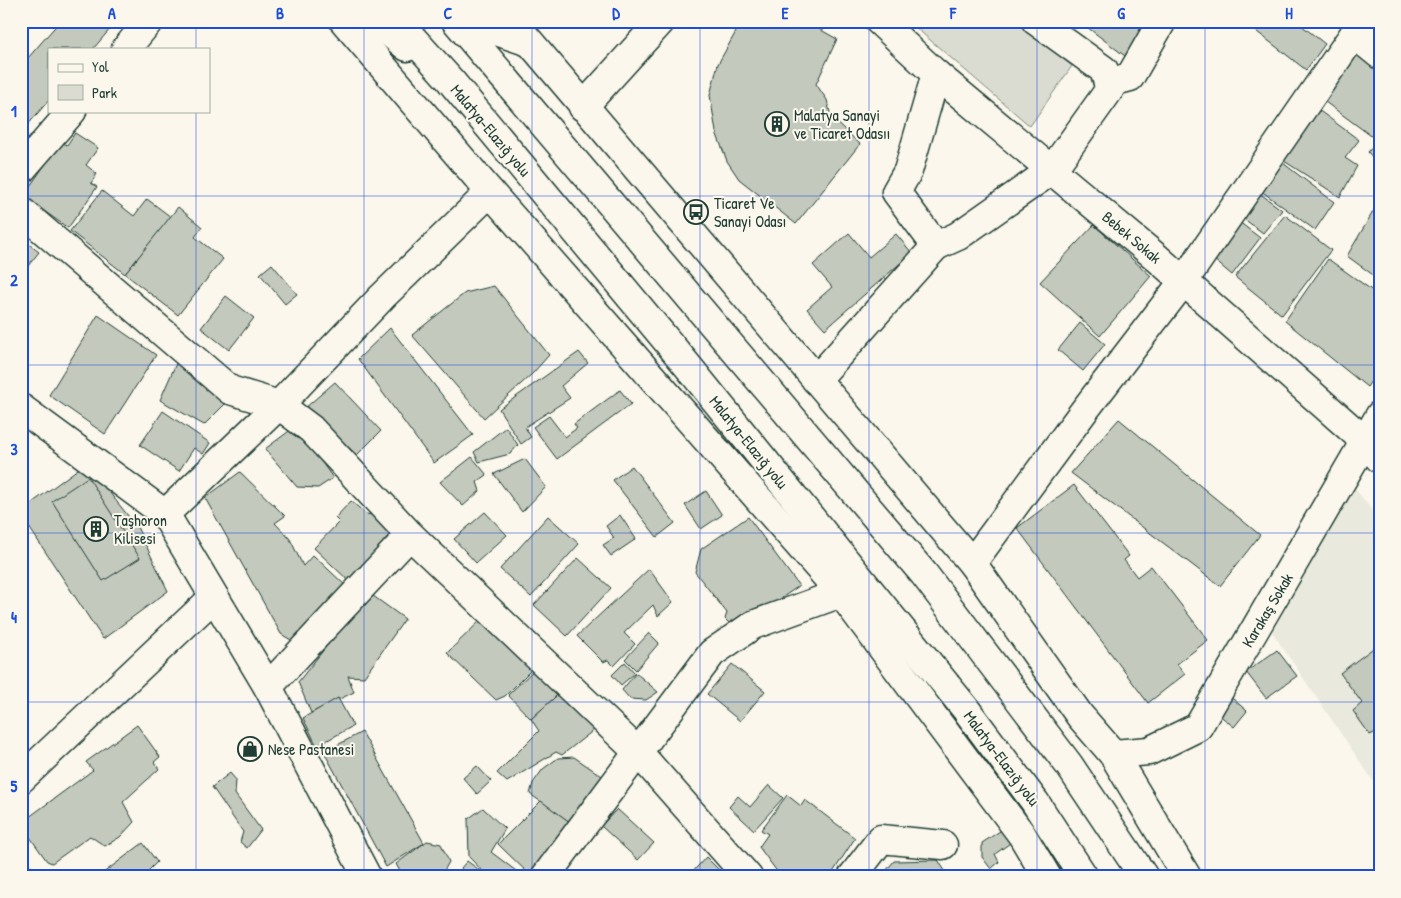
<svg xmlns="http://www.w3.org/2000/svg" width="1401" height="898" font-family="'Patrick Hand',sans-serif">
	<style>
		.built { fill: #eae9de }
		.green { fill: #dbdcd1; stroke: #7d8c82 }
		.building { fill: #c4c9be; stroke: #1f3d34 }
		.lines { fill: none; stroke-linecap: round; stroke-linejoin: round }
		.minor-casing { stroke: #1f3d34; stroke-width: 31 }
		.tertiary-casing { stroke: #1f3d34; stroke-width: 31 }
		.secondary-casing { stroke: #1f3d34; stroke-width: 31 }
		.trunk-casing { stroke: #1f3d34; stroke-width: 31 }
		.minor { stroke: #fbf7ec; stroke-width: 28 }
		.tertiary { stroke: #fbf7ec; stroke-width: 28 }
		.secondary { stroke: #fbf7ec; stroke-width: 28 }
		.trunk { stroke: #fbf7ec; stroke-width: 28 }
		.grid { fill: none; stroke: #1d4ed8; stroke-width: 1; stroke-opacity: 0.55 }
		.labels { text-anchor: middle; dominant-baseline: central; stroke-width: 4; stroke-linejoin: round; paint-order: stroke }
		.poi-label { font-size: 16px; fill: #1f3d34; stroke: #fbf7ec; text-anchor: start }
		.street-label { font-size: 16px; fill: #1f3d34; stroke: #fbf7ec }
		.neatline { fill: none; stroke: #1d4ed8; stroke-width: 2 }
		.grid-label { font-size: 16px; text-anchor: middle; font-weight: bold; fill: #1d4ed8 }
	</style>
	<rect width="100%" height="100%" fill="#fbf7ec"/>
	<filter id="ink" filterUnits="userSpaceOnUse"><feTurbulence type="fractalNoise" baseFrequency=".02" numOctaves="2"/><feDisplacementMap in="SourceGraphic" scale="10" xChannelSelector="R" yChannelSelector="G"/><feConvolveMatrix kernelMatrix="1 2 1 2 8 2 1 2 1" color-interpolation-filters="sRGB"/></filter>
	<g filter="url(#ink)">
		<polygon class="built" points="1352,485 1380,520 1380,791 1272,632"/>
		<polygon class="green" points="908,21 1016,21 1072,66 1030,126"/>
		<g class="building">
			<polygon points="60,21 117,21 93,49 49,49 49,100 26,127 21,123 21,66"/>
			<polygon points="587,21 598,21 591,26"/>
			<polygon points="742,21 805,21 837,39 816,84 827,100 831,117 860,144 796,224 739,179 727,161 716,132 710,95 718,64"/>
			<polygon points="1079,21 1150,21 1129,59"/>
			<polygon points="1243,21 1296,21 1325,44 1306,70"/>
			<polygon points="1356,49 1380,69 1380,166 1368,152 1378,141 1317,96"/>
			<polygon points="1309,106 1321,112 1359,140 1345,158 1357,166 1340,197 1281,159"/>
			<polygon points="75,133 98,148 86,165 97,174 91,183 97,187 68,228 23,196 61,142 67,145"/>
			<polygon points="1275,157 1334,202 1315,230 1257,188"/>
			<polygon points="1254,189 1282,210 1263,233 1236,213"/>
			<polygon points="102,191 134,216 147,199 171,217 125,274 70,231"/>
			<polygon points="1380,200 1380,280 1347,256"/>
			<polygon points="178,207 202,227 195,237 223,259 178,315 125,274"/>
			<polygon points="1285,215 1331,250 1282,315 1235,277"/>
			<polygon points="1234,218 1260,238 1232,275 1207,254"/>
			<polygon points="1094,225 1151,276 1100,336 1040,282"/>
			<polygon points="849,233 869,257 896,234 912,253 825,329 807,309 832,287 813,265"/>
			<polygon points="21,238 39,252 21,275"/>
			<polygon points="1328,259 1380,296 1380,368 1367,387 1285,321"/>
			<polygon points="272,264 297,294 285,304 260,274"/>
			<polygon points="494,286 549,355 533,373 484,418 412,335 465,293"/>
			<polygon points="226,296 254,318 229,350 201,328"/>
			<polygon points="98,315 156,355 105,434 49,395"/>
			<polygon points="1080,323 1105,344 1083,371 1058,350"/>
			<polygon points="390,328 473,435 434,463 358,359"/>
			<polygon points="579,352 588,363 561,386 570,398 525,427 531,437 521,444 499,409"/>
			<polygon points="178,359 227,402 204,425 160,400"/>
			<polygon points="335,382 381,431 357,455 305,408"/>
			<polygon points="620,390 631,404 557,459 533,427 549,416 565,437 577,428 574,424"/>
			<polygon points="163,411 210,443 203,454 194,448 179,471 140,445"/>
			<polygon points="1119,419 1260,535 1220,586 1071,473"/>
			<polygon points="296,426 333,478 318,488 297,487 265,449"/>
			<polygon points="506,427 518,445 510,454 479,462 474,452"/>
			<polygon points="472,457 487,475 477,482 480,491 463,506 440,482"/>
			<polygon points="525,459 546,487 522,512 494,474"/>
			<polygon points="86,463 137,527 168,591 103,639 21,515 21,511"/>
			<polygon points="632,466 675,523 657,537 613,480"/>
			<polygon points="240,472 285,516 275,523 290,539 303,566 313,555 346,586 296,643 281,634 205,498"/>
			<polygon points="88,477 140,558 103,581 52,501"/>
			<polygon points="1074,485 1129,556 1124,560 1137,577 1151,566 1208,640 1177,664 1185,674 1148,703 1017,528"/>
			<polygon points="706,491 722,515 701,529 685,505"/>
			<polygon points="351,501 366,514 379,516 393,530 350,582 314,548 339,522 335,518"/>
			<polygon points="485,512 507,535 476,563 454,539"/>
			<polygon points="620,515 636,539 611,556 603,545 614,538 606,526"/>
			<polygon points="548,516 579,544 531,597 500,569"/>
			<polygon points="748,517 799,586 761,612 730,624 725,619 727,613 695,572 701,549"/>
			<polygon points="578,558 611,588 567,636 534,605"/>
			<polygon points="649,569 673,602 658,616 653,605 624,633 635,644 614,666 608,660 603,662 577,636"/>
			<polygon points="369,593 405,619 364,677 348,676 354,692 311,713 298,682"/>
			<polygon points="482,619 533,668 505,696 496,700 447,653"/>
			<polygon points="649,633 659,643 636,670 625,659"/>
			<polygon points="1380,643 1380,730 1370,735 1353,711 1362,703 1340,673"/>
			<polygon points="1277,650 1297,676 1266,698 1246,672"/>
			<polygon points="625,662 635,673 621,685 612,675"/>
			<polygon points="732,664 765,691 740,721 707,694"/>
			<polygon points="539,665 564,689 531,719 508,695"/>
			<polygon points="636,673 658,692 646,700 630,699 622,690"/>
			<polygon points="564,689 599,726 562,755 556,752 507,782 497,773 539,731 531,719"/>
			<polygon points="1226,693 1247,711 1234,727 1212,709"/>
			<polygon points="338,698 353,726 317,746 303,718"/>
			<polygon points="137,725 160,757 154,762 159,769 123,802 134,822 120,837 105,846 90,836 52,863 47,861 27,833 21,837 21,823 93,770 86,762"/>
			<polygon points="362,732 424,843 386,867 324,752"/>
			<polygon points="574,757 608,780 574,825 530,794 533,783 543,769 558,758"/>
			<polygon points="477,766 491,781 477,794 463,778"/>
			<polygon points="230,773 236,780 235,794 261,830 247,848 240,842 243,832 212,787"/>
			<polygon points="769,785 783,798 754,830 729,807 738,796 750,807"/>
			<polygon points="787,795 801,806 805,800 855,838 830,877 781,877 759,847 768,834 761,830"/>
			<polygon points="541,801 574,825 532,877 498,844"/>
			<polygon points="483,808 505,829 491,852 524,877 488,877 469,857 468,819"/>
			<polygon points="617,809 654,843 638,860 601,826"/>
			<polygon points="1003,829 1013,841 995,854 999,862 991,869 982,857 982,843"/>
			<polygon points="427,841 441,844 449,862 442,874 437,877 403,877 396,864"/>
			<polygon points="143,843 157,862 146,873 141,877 98,877"/>
			<polygon points="706,857 726,877 690,875"/>
			<polygon points="21,859 37,871 44,877 21,877"/>
			<polygon points="938,860 949,877 881,877 894,861"/>
			<polygon points="467,861 486,875 488,877 466,877 461,868"/>
			<polygon points="157,871 162,877 149,877"/>
			<polygon points="445,872 454,875 456,877 439,877"/>
		</g>
		<g class="lines">
			<defs>
				<g id="minor">
					<polyline points="879,21 936,74 1156,257 1366,442 1380,459"/>
					<polyline points="1354,34 1380,55"/>
					<polyline points="126,49 149,21"/>
					<polyline points="1108,83 1130,77 1162,21"/>
					<polyline points="583,107 661,21"/>
					<polyline points="21,170 72,111"/>
					<polyline points="21,211 230,390 279,405 311,429 410,535 638,752 748,877"/>
					<polyline points="936,246 958,236 1052,170 1110,89 1104,70 1036,21"/>
					<polyline points="816,380 936,246 896,192 908,171 936,74"/>
					<polyline points="165,514 279,405 382,297 490,192"/>
					<polyline points="972,563 1084,411 1183,282 1354,34 1368,21"/>
					<polyline points="268,687 410,535"/>
					<polyline points="1113,754 1149,751 1198,727 1380,415"/>
					<polyline points="21,779 214,597"/>
					<polyline points="545,877 712,653 753,625 841,593"/>
					<polyline points="852,877 881,839 943,845"/>
				</g>
				<polyline id="tertiary" points="21,408 165,514 268,687 367,877"/>
				<g id="secondary">
					<polyline points="344,21 490,192 841,593 1022,835 1047,877"/>
					<polyline points="488,21 496,31 529,42"/>
					<polyline points="512,21 972,563 1080,716 1113,754 1187,877"/>
				</g>
				<g id="trunk">
					<polyline points="375,21 407,47"/>
					<polyline points="397,21 450,80 687,365 965,708 1035,802 1084,877"/>
					<polyline points="456,21 924,574 1069,765 1144,877"/>
				</g>
			</defs>
			<use href="#minor" class="minor-casing"/>
			<use href="#tertiary" class="tertiary-casing"/>
			<use href="#secondary" class="secondary-casing"/>
			<use href="#trunk" class="trunk-casing"/>
			<use href="#minor" class="minor"/>
			<use href="#tertiary" class="tertiary"/>
			<use href="#secondary" class="secondary"/>
			<use href="#trunk" class="trunk"/>
		</g>
	</g>
	<path class="grid" d="M196,21v28M364,21v856M532,21v856M700,21v856M869,21v856M1037,21v856M1205,21v856M196,111v766M21,196h1359M21,365h1359M21,533h1359M21,702h1359"/>
	<defs>
		<symbol id="building-ring" viewBox="-11 -11 22 22"><circle r="9.5" fill="#fbf7ec" stroke="#1f3d34" stroke-width="1.5"/><path d="M-4-6H4V6H1V3H-1V6H-4ZM-2.5-4.3h1.7v1.8h-1.7ZM.8-4.3h1.7v1.8H.8ZM-2.5-1h1.7V.8h-1.7ZM.8-1h1.7V.8H.8Z" fill="#1f3d34"/></symbol>
		<symbol id="bus-ring" viewBox="-11 -11 22 22"><circle r="9.5" fill="#fbf7ec" stroke="#1f3d34" stroke-width="1.5"/><path d="M-5-6H5V4H4V6H2V4H-2V6H-4V4H-5ZM-3.5-4V0h7V-4ZM-3.5 1.2v1.5H-2V1.2ZM2 1.2v1.5H3.5V1.2Z" fill="#1f3d34"/></symbol>
		<symbol id="shop-ring" viewBox="-11 -11 22 22"><circle r="9.5" fill="#fbf7ec" stroke="#1f3d34" stroke-width="1.5"/><path d="M-5-2.5h2.3a2.7 3.5 0 0 1 5.4 0H5L5.5 6h-11ZM-1.5-2.5h3a1.5 2.3 0 0 0-3 0Z" fill="#1f3d34"/></symbol>
	</defs>
	<g fill-rule="evenodd">
		<use href="#building-ring" x="763" y="110" width="28" height="28"/>
		<use href="#bus-ring" x="682" y="198" width="28" height="28"/>
		<use href="#building-ring" x="82" y="515" width="28" height="28"/>
		<use href="#shop-ring" x="236" y="735" width="28" height="28"/>
	</g>
	<g class="labels">
		<g class="poi-label">
			<text x="794" y="115">Malatya Sanayi<tspan x="794" dy="18">ve Ticaret Odasıı</tspan></text>
			<text x="714" y="203">Ticaret Ve<tspan x="714" dy="18">Sanayi Odası</tspan></text>
			<text x="114" y="520">Taşhoron<tspan x="114" dy="18">Kilisesi</tspan></text>
			<text x="268" y="749">Nese Pastanesi</text>
		</g>
		<g class="street-label">
			<text transform="translate(491 130) rotate(50)">Malatya-Elazığ yolu</text>
			<text transform="translate(1132 237) rotate(40)">Bebek Sokak</text>
			<text transform="translate(749 442) rotate(51)">Malatya-Elazığ yolu</text>
			<text transform="translate(1267 610) rotate(-59)">Karakaş Sokak</text>
			<text transform="translate(1002 758) rotate(53)">Malatya-Elazığ yolu</text>
		</g>
	</g>
	<rect width="1401" height="898" fill="none" stroke="#fbf7ec" stroke-width="55"/>
	<rect x="48" y="48" width="162" height="65" fill="#fbf7ec" stroke="#a3ada2"/>
	<rect x="58" y="64" width="25" height="8" fill="#fbf7ec" stroke="#a3ada2"/>
	<text x="92" y="72" font-size="15" fill="#1f3d34">Yol</text>
	<rect x="58" y="85" width="25" height="15" fill="#dbdcd1" stroke="#a3ada2"/>
	<text x="92" y="98" font-size="15" fill="#1f3d34">Park</text>
	<rect x="28" y="28" width="1346" height="842" class="neatline"/>
	<g class="grid-label">
		<text x="112" y="19">A</text>
		<text x="280" y="19">B</text>
		<text x="448" y="19">C</text>
		<text x="616" y="19">D</text>
		<text x="785" y="19">E</text>
		<text x="953" y="19">F</text>
		<text x="1121" y="19">G</text>
		<text x="1289" y="19">H</text>
		<text x="14" y="117">1</text>
		<text x="14" y="286">2</text>
		<text x="14" y="455">3</text>
		<text x="14" y="623">4</text>
		<text x="14" y="792">5</text>
	</g>
</svg>
